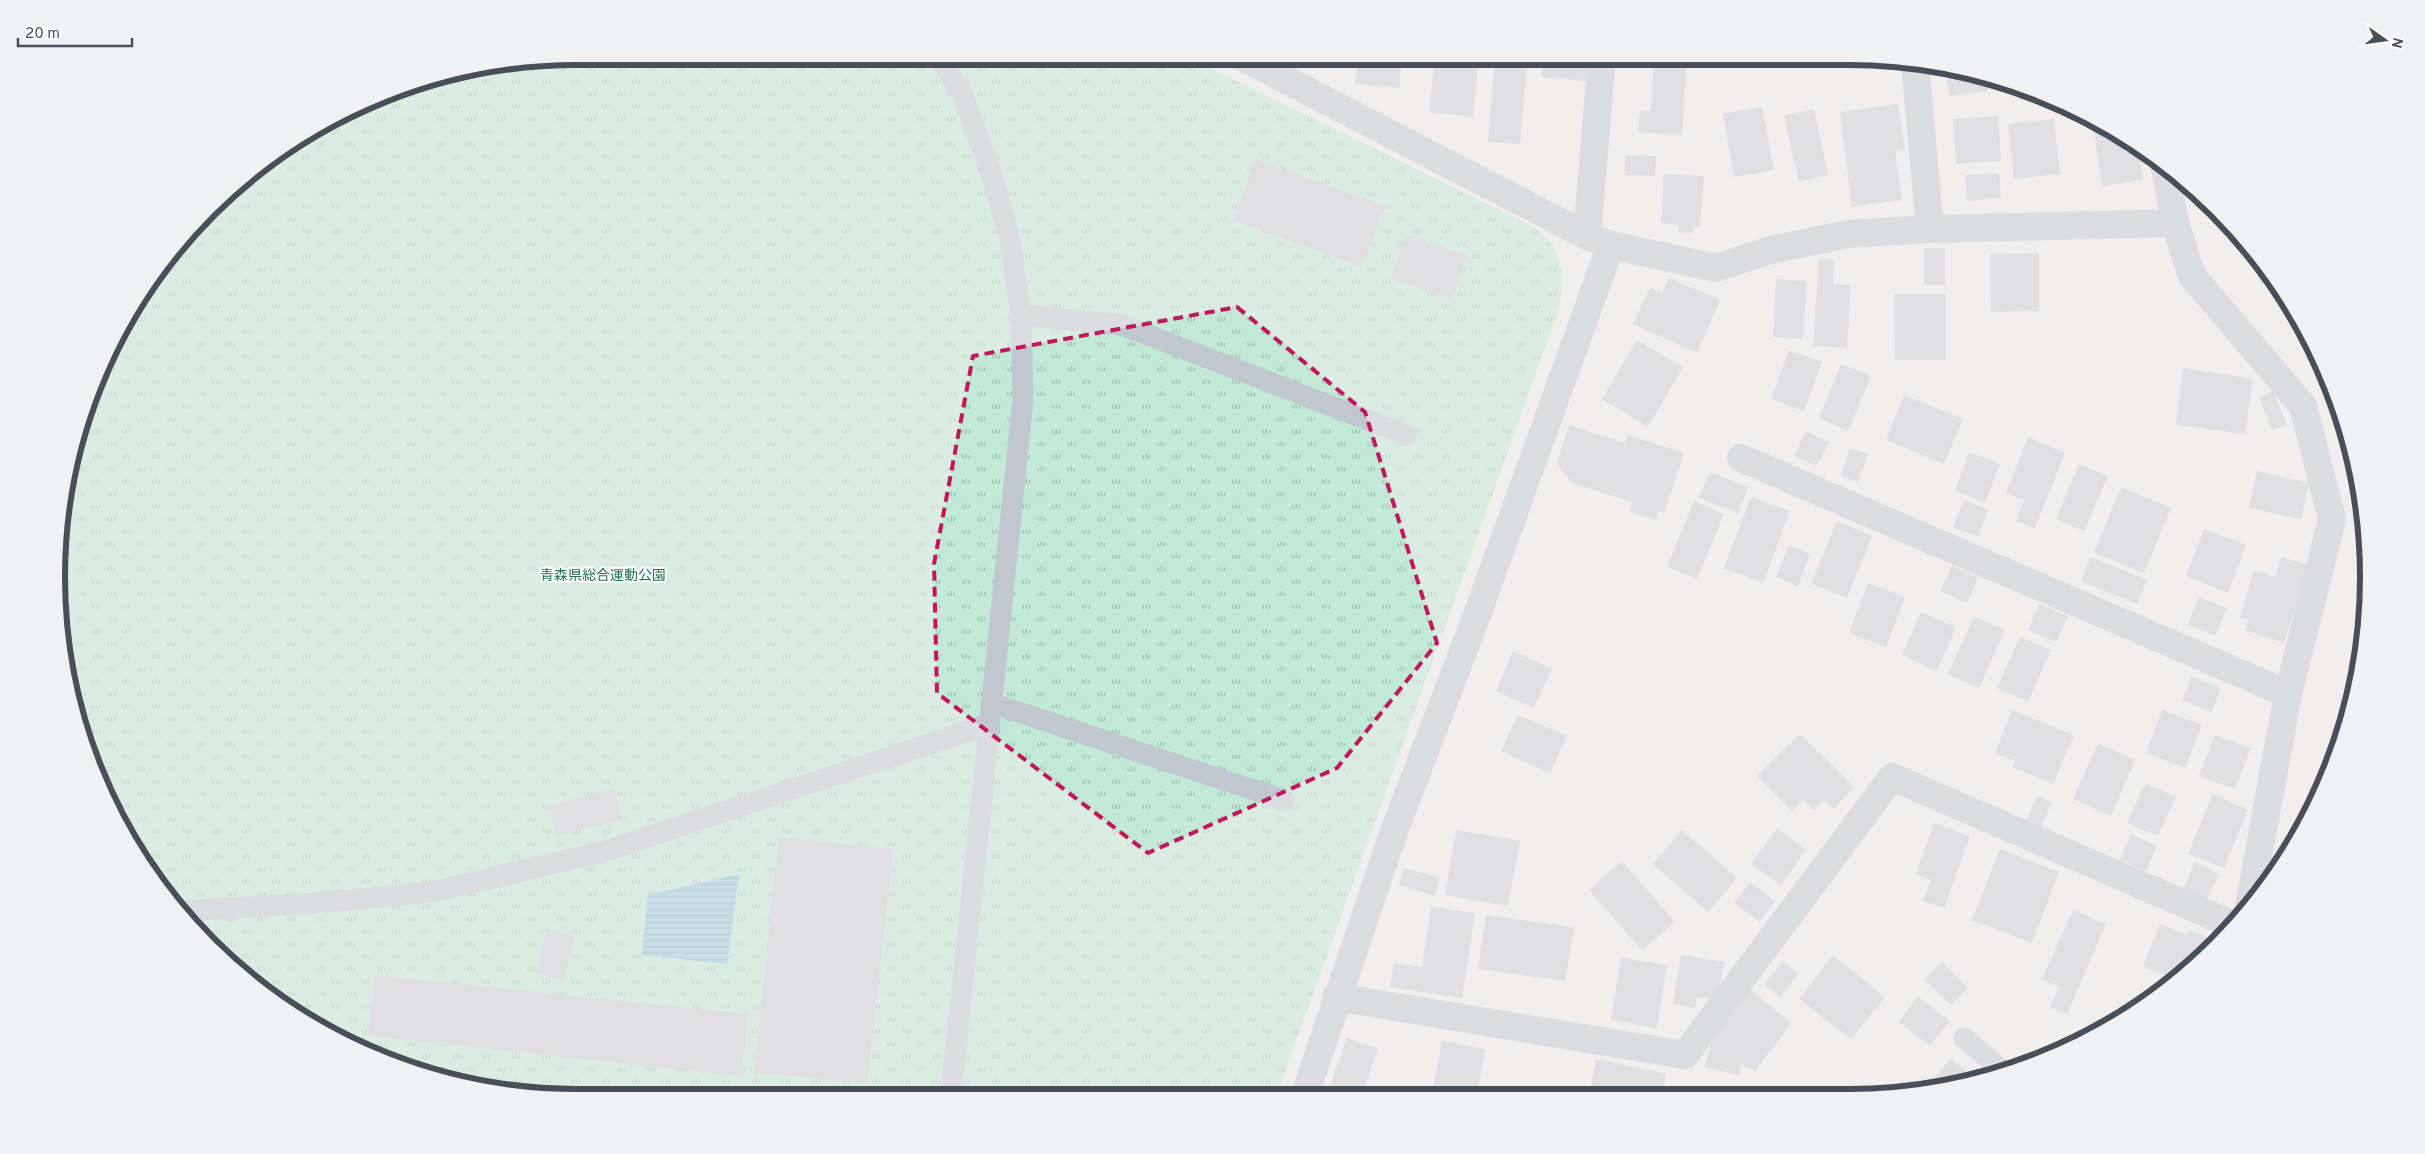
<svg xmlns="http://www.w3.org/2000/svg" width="2425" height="1154" font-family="Overpass,'Noto Sans JP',sans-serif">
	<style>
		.park { fill: url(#park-tufts) }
		.water { fill: url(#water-rules) }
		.building { fill: #cccdd2 }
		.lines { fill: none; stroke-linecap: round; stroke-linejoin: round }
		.lane { stroke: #c1c7ce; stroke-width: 21 }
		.street { stroke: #c1c7ce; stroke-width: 28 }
		.marked { fill: none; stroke: #c2185b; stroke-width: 4; stroke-dasharray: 10 6; stroke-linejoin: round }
		.labels { text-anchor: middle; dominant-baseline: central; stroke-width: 4; stroke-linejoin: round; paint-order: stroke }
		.park-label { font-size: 14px; fill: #237153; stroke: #fff }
		.rim { fill: none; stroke: #494f59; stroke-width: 6 }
	</style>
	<defs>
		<pattern id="park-tufts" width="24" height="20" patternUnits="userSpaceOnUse" patternTransform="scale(1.25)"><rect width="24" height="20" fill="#c2e9d5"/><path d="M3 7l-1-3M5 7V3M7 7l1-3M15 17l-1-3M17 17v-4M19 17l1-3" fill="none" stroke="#a0bfb0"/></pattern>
		<pattern id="water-rules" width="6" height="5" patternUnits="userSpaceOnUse" patternTransform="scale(1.25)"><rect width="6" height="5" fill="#95c8e0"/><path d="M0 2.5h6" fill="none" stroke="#7ca5b9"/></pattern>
	</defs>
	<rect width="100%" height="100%" fill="#f0efee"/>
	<polygon class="park" points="577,56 1186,56 1534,227 1555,248 1562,273 1560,306 1277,1095 577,1098 476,1088 378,1058 316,1028 234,969 185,920 126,837 84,745 66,678 56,577 66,476 84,409 126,317 185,234 234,185 317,126 409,84 476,66"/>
	<polygon class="water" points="739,874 727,964 642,955 648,895"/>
	<g class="building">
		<polygon points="635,56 669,56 667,65"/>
		<polygon points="1358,56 1402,56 1399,88 1355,84"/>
		<polygon points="1435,56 1479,56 1473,117 1429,112"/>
		<polygon points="1495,56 1528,56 1520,144 1488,142"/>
		<polygon points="1543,56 1589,56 1586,81 1541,77"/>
		<polygon points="1654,60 1687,61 1682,135 1638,132 1640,111 1651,111"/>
		<polygon points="1945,66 1986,77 1988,91 1949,96"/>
		<polygon points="1898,104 1905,150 1895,151 1902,200 1852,207 1840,112"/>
		<polygon points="1762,107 1774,170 1734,177 1723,114"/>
		<polygon points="1814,109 1828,175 1799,182 1784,116"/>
		<polygon points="1998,116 2001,161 1956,164 1953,119"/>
		<polygon points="2054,119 2060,174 2014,179 2008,124"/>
		<polygon points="2092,120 2138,145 2143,180 2102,186"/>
		<polygon points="1625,155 1656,156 1655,176 1625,175"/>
		<polygon points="1256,159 1384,206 1362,267 1234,220"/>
		<polygon points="1999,173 2001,198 1967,201 1965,175"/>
		<polygon points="1664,174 1704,176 1700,226 1694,226 1693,233 1678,232 1679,225 1661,223"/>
		<polygon points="1406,235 1467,255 1452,299 1391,279"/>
		<rect x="1924" y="248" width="21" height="37"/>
		<polygon points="2039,253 2039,311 1991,312 1990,254"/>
		<polygon points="1819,259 1834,260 1833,284 1851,285 1847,348 1813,346"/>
		<polygon points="1669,278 1720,300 1697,353 1633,324 1650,287 1662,293"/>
		<polygon points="1776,279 1807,281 1803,339 1773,337"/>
		<polygon points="1894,294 1946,294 1946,360 1895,360"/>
		<polygon points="1637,340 1683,367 1648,427 1602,399"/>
		<polygon points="1789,350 1822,362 1804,411 1771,399"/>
		<polygon points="1841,364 1871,376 1848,431 1819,418"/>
		<polygon points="2183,368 2253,379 2245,434 2176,425"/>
		<polygon points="2273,391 2287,425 2272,430 2259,397"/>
		<polygon points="1904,395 1963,419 1944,464 1886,440"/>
		<polygon points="1569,425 1625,443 1628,435 1684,453 1664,513 1658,511 1656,520 1630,512 1632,502 1572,483 1557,463"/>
		<polygon points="1806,431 1829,442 1817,466 1794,456"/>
		<polygon points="2028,437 2065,453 2035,528 2016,521 2024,500 2006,493"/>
		<polygon points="1850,448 1868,454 1858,482 1841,476"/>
		<polygon points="1969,452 2000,464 1985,503 1955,491"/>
		<polygon points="2079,464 2108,476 2084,531 2056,519"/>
		<polygon points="2257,471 2309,483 2301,519 2249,508"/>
		<polygon points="1710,472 1748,487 1738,513 1699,498"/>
		<polygon points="2121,487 2171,508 2144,573 2094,553"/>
		<polygon points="1751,497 1790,511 1763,583 1724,568"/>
		<polygon points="1964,500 1988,510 1978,537 1953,527"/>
		<polygon points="1694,501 1724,514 1697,579 1667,567"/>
		<polygon points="1837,521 1872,536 1847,598 1811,584"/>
		<polygon points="2204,529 2246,545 2228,593 2186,576"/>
		<polygon points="1789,545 1810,554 1798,586 1776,577"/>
		<polygon points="2091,557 2147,580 2137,604 2081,581"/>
		<polygon points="2281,557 2308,565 2284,643 2245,630 2248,620 2240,617 2254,570 2275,577"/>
		<polygon points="1952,566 1978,578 1967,603 1940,591"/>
		<polygon points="1868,583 1905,597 1886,647 1849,633"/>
		<polygon points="2199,597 2227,608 2215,636 2188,625"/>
		<polygon points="2039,604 2068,616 2056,642 2028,630"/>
		<polygon points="1921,612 1956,627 1937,671 1902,655"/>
		<polygon points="1974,617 2005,630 1979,688 1948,674"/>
		<polygon points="2020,637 2051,650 2028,702 1997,688"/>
		<polygon points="1513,651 1552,669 1534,708 1496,691"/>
		<polygon points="2192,676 2221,689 2211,712 2182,700"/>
		<polygon points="2012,710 2074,735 2053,784 2012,767 2015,761 1995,753"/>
		<polygon points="2162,710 2202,725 2185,768 2146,753"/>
		<polygon points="1518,715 1567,736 1550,773 1501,751"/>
		<polygon points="1800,734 1854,787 1833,809 1824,800 1814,810 1803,800 1792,811 1757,776"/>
		<polygon points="2215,735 2251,748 2235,789 2199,776"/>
		<polygon points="2098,743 2135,760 2111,816 2073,799"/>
		<polygon points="2145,783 2176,797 2158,836 2127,823"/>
		<polygon points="614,789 622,820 557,835 550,805"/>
		<polygon points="2213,794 2248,810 2224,868 2188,854"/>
		<polygon points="2037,796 2052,802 2039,832 2024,826"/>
		<polygon points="1934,823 1970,836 1944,908 1923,901 1931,880 1916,874"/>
		<polygon points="1777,828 1806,850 1781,885 1751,864"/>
		<polygon points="1456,830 1520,841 1508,906 1445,895"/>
		<polygon points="1682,830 1737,878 1708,912 1653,864"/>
		<polygon points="2131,834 2157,846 2146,871 2120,860"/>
		<polygon points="779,837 893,849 867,1084 754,1072"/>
		<polygon points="2000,849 2059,872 2032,943 1972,920"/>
		<polygon points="1622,861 1675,922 1642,950 1589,890"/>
		<polygon points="2195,862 2219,874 2207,899 2184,888"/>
		<polygon points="1404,868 1440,878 1435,896 1399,885"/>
		<polygon points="1750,882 1775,901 1760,922 1734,903"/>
		<polygon points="1431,907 1475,913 1462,998 1390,987 1394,963 1422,967"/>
		<polygon points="2073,910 2106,924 2067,1014 2050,1007 2059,987 2042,979"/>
		<polygon points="1486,915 1574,927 1565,981 1478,969"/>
		<polygon points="2160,924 2187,935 2189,930 2215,940 2176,979 2143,966"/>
		<polygon points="547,929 575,936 563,980 535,973"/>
		<polygon points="1681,955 1724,962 1718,1000 1697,997 1695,1008 1673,1004"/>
		<polygon points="1833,955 1885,997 1851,1039 1799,999"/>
		<polygon points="1621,958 1667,965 1657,1028 1611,1020"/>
		<polygon points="1783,961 1798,974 1780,997 1764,984"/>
		<polygon points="1942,962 1968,988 1951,1005 1924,979"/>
		<polygon points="375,975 748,1014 741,1076 368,1036"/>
		<polygon points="1751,990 1791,1023 1755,1071 1741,1065 1739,1075 1705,1067 1715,1025"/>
		<polygon points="2146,990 2157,995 2139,1005"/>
		<polygon points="1918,997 1950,1021 1930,1046 1899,1022"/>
		<polygon points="1347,1038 1378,1049 1362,1095 1327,1095"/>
		<polygon points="1442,1041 1485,1049 1477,1095 1432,1095"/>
		<polygon points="1951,1058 1974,1078 1924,1091"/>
		<polygon points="1596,1059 1666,1074 1662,1094 1581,1094 1583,1085 1591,1087"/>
	</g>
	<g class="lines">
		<g class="lane">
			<polyline points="938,56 962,94 989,167 1009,235 1021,315 1023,399 951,1096"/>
			<polyline points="1021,315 1122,325 1406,435"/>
			<polyline points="991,703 1284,800"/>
			<polyline points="179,911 303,904 432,892 606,851 989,724"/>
			<polyline points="1964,1038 2002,1070"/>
		</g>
		<g class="street">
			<polyline points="1240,56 1587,236 1611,245 1716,268 1771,250 1848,234 1930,229 2175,223"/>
			<polyline points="1915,63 1930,229"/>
			<polyline points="2165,167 2175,223 2192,276 2303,406 2332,519 2288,694 2249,906"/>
			<polyline points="1587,236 1602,56"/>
			<polyline points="1741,458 2288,694"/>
			<polyline points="1336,997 1685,1055 1892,777 2231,924"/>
			<polyline points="1305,1095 1393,834 1474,623 1611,245"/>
		</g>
	</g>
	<path d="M0 0H2425V1154H0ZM1237,307l128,105 72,231 -100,125 -189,85 -211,-160 -3,-129 39,-208z" fill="#f0efee" fill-opacity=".55" fill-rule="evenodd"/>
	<path class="marked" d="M1237,307l128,105 72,231 -100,125 -189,85 -211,-160 -3,-129 39,-208z"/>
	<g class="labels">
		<g class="park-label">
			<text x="603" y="576">青森県総合運動公園</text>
		</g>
	</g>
	<path d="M0 0H2425V1154H0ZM577 65H1848A512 512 0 0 1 2360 577V577A512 512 0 0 1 1848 1089H577A512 512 0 0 1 65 577V577A512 512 0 0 1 577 65Z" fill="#f0f1f2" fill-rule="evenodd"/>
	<path class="rim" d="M577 65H1848A512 512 0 0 1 2360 577V577A512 512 0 0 1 1848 1089H577A512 512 0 0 1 65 577V577A512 512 0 0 1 577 65Z"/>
	<g transform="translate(2385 40) rotate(104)" stroke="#ffffff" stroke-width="4" paint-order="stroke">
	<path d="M0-4L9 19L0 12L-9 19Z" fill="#494f59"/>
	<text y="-8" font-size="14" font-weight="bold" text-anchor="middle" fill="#494f59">N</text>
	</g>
	<path d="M18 38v8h114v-8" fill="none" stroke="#494f59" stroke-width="2.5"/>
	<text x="25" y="38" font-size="15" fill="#494f59" stroke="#ffffff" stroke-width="4" paint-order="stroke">20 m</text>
</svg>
